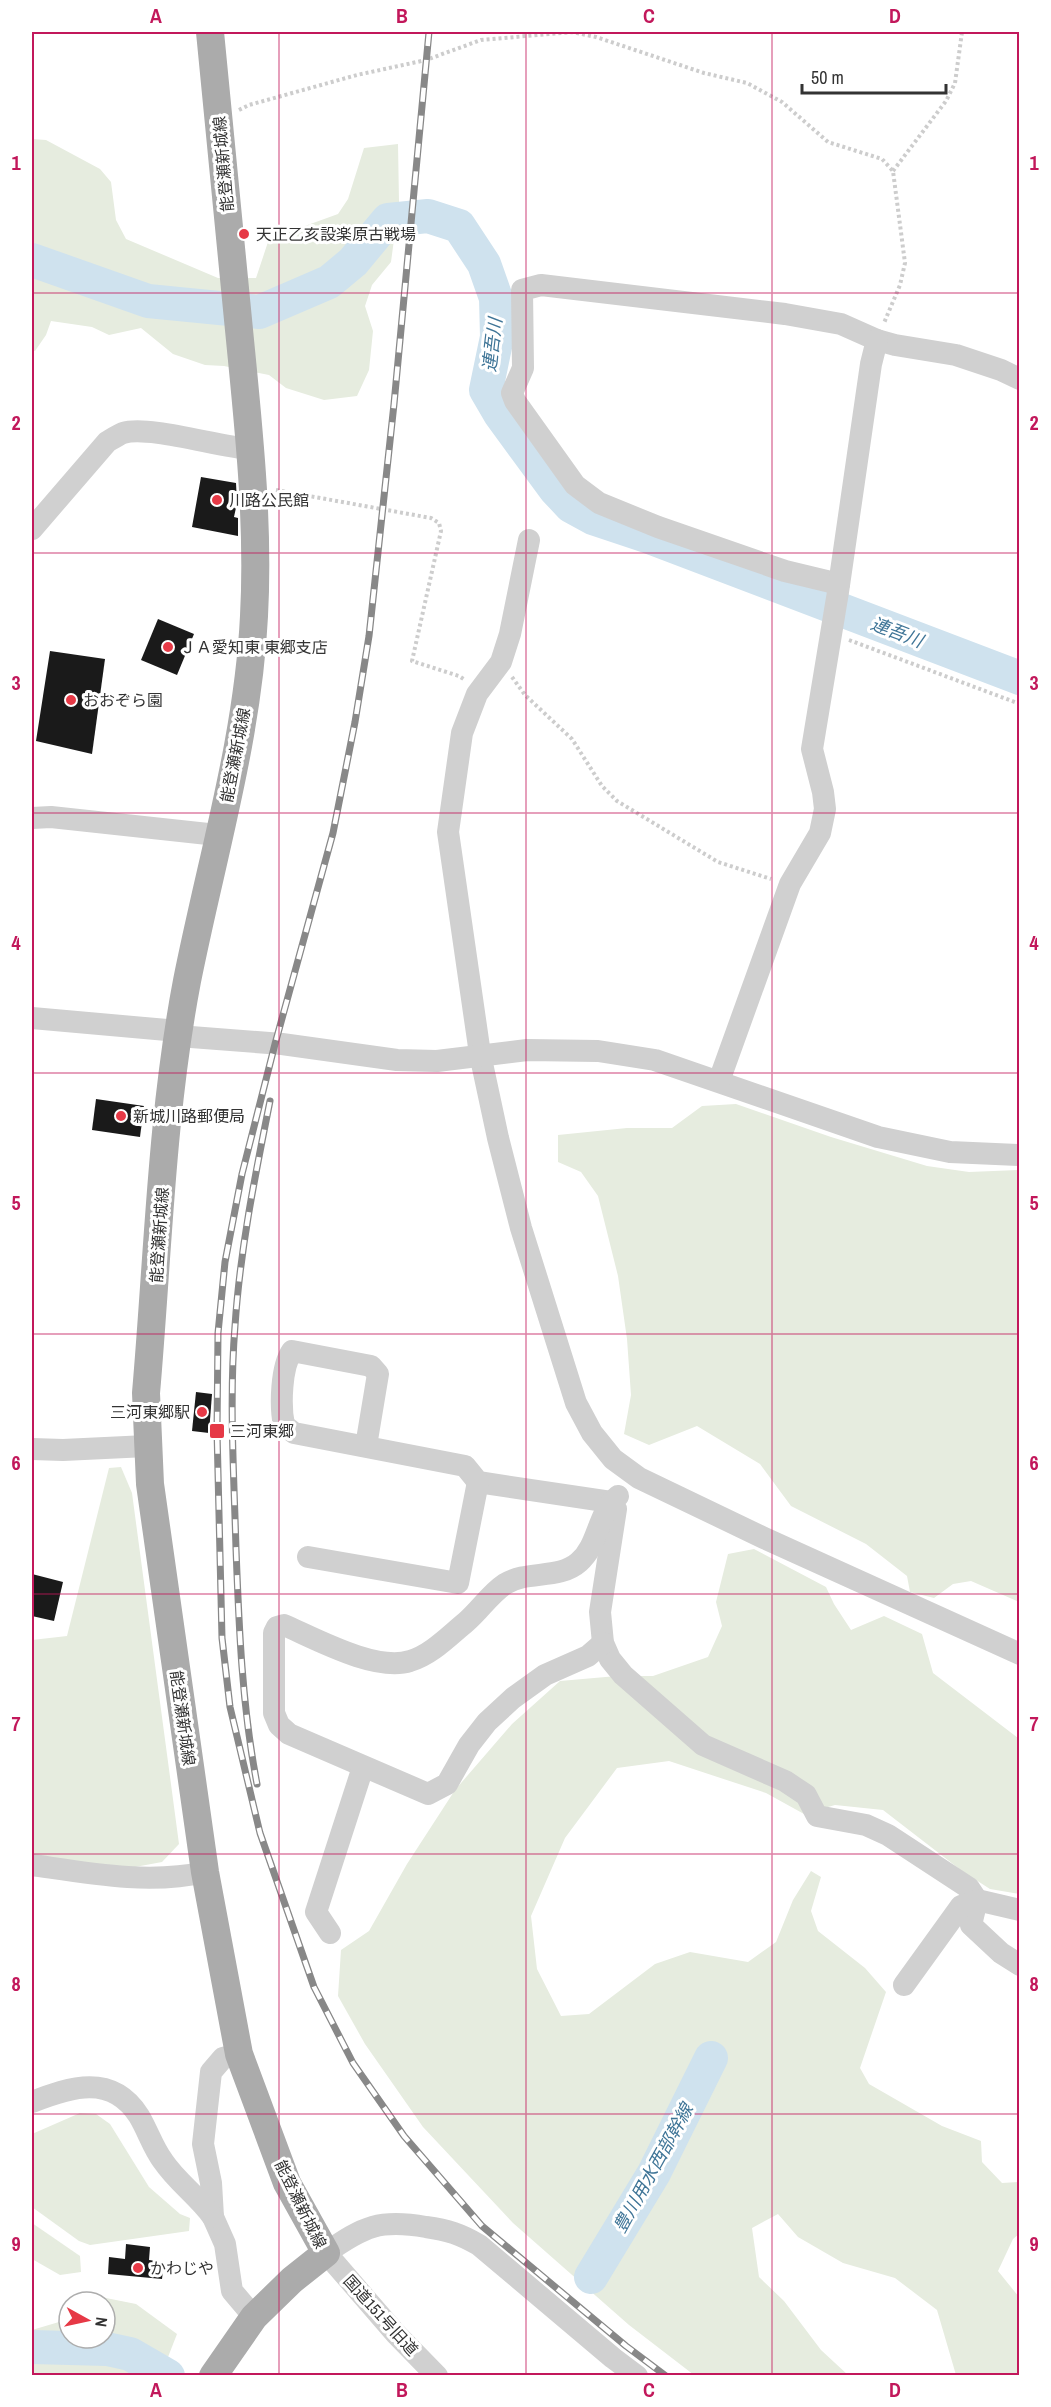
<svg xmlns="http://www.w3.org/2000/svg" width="1051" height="2407" font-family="'Archivo Narrow','Noto Sans JP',sans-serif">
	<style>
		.green { fill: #e6ecdf }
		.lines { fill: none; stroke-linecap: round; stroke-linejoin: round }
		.river { stroke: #cfe2ee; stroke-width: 34 }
		.building { fill: #1a1a1a }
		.path { stroke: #cdcdcd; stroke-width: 4; stroke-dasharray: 3 3; stroke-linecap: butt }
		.minor { stroke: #d0d0d0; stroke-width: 22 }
		.major { stroke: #ababab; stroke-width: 28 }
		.rail-casing { stroke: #888; stroke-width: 7 }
		.rail { stroke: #fff; stroke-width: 4.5; stroke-dasharray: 14; stroke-linecap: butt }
		.grid { fill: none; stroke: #c2185b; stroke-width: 1.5; stroke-opacity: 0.55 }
		.poi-dot { fill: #e63946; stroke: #fff; stroke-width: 2 }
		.labels { text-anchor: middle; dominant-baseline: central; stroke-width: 6; stroke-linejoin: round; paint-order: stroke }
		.street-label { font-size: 16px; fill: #333; stroke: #fff }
		.poi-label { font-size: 16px; fill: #333; stroke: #fff; text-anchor: start }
		.water-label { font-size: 18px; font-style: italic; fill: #3f7597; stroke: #fff }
		.neatline { fill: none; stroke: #c2185b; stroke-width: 2 }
		.grid-label { font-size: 20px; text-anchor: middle; font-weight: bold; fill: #c2185b }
	</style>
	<rect width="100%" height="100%" fill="#fff"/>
	<g class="green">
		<polygon points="32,139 46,140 100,169 111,182 116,220 126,239 218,278 256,278 269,239 338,214 348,199 364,148 398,144 399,202 391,262 372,285 365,306 373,331 369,370 357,396 324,400 286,388 269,375 224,366 205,365 173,354 141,328 109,335 92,327 51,321 46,335 35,351 32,350"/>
		<polygon points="736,1104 831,1137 927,1166 969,1172 1019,1170 1019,1602 971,1581 953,1584 934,1598 910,1592 907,1576 866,1544 791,1506 760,1464 697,1426 649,1445 624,1434 631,1395 627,1339 618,1276 598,1196 581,1172 558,1162 558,1135 627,1128 672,1128 702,1106"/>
		<polygon points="121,1467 132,1493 179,1844 162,1862 108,1872 32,1855 32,1640 67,1636 109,1468"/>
		<polygon points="754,1549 826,1587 834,1604 851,1630 884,1616 922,1634 933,1673 1018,1738 1019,1894 990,1889 962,1871 883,1810 835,1805 804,1814 766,1793 669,1761 617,1768 565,1838 531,1916 537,1969 561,2016 589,2014 655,1964 690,1952 748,1962 776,1942 793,1900 811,1871 821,1877 811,1911 818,1931 865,1968 886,1992 860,2068 869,2084 942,2126 981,2141 982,2162 1002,2183 1019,2182 1019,2234 1013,2239 998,2271 1019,2297 1019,2375 956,2375 937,2310 895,2278 843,2263 798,2237 778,2214 752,2228 759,2277 784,2301 821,2350 848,2375 694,2375 629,2325 513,2223 423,2127 365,2044 338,1996 341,1950 369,1931 407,1864 455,1790 512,1724 560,1681 617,1676 653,1676 708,1657 722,1626 716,1602 728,1554"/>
		<polygon points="80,2113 96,2114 110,2124 149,2187 180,2214 190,2218 189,2231 90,2245 79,2241 32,2207 32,2134"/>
		<polygon points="32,2223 80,2256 81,2272 60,2275 32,2259"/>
		<polygon points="101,2297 136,2304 177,2334 161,2375 32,2375 32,2330 69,2319 69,2338 105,2338 105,2302 96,2302"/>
	</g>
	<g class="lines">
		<g class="river">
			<polyline points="32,260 148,301 259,312 329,282 353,262 388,220 428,216 459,226 484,264 496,298 497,337 486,390 500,414 555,489 571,506 593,518 647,536 1020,678"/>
			<polyline points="591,2277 654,2173 711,2058"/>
			<polyline points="32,2347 107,2349 130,2354 168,2376"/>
		</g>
	</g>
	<g class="building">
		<polygon points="201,477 236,483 237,503 234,517 238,518 238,536 192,527"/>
		<polygon points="158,619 194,634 177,675 141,660"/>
		<polygon points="50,651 105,659 92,754 36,741"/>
		<polygon points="96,1099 144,1106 140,1137 92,1130"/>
		<polygon points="196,1392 212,1394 209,1433 192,1431"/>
		<polygon points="32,1574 63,1582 54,1621 32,1616"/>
		<polygon points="126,2244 150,2247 149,2260 164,2262 162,2279 108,2274 109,2257 125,2259"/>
	</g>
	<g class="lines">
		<g class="path">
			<polyline points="239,110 249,105 357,75 426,60 481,40 572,32 596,37 704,73 747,83 782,102 828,142 882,159 893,171 905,263 900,285 884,323"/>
			<polyline points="893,171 946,101 955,83 962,32"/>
			<polyline points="276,490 431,518 439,523 441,531 412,661 459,676 465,680"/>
			<polyline points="849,640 1020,704"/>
			<polyline points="512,677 525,695 572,739 602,786 617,801 718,862 771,879"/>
		</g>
		<g class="minor">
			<path d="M32,529l75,-87c5,-3 11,-7 16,-9 25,-8 96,14 127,16"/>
			<polyline points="529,540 510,634 501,662 477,694 462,733 448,832 480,1054 498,1138 521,1228 576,1403 592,1433 613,1459 639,1478 764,1538 1020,1654"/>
			<polyline points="839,584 785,571 658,527 599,503 575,485 515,401 512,393 523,368 522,290 541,285 785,314 841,324 877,340 895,345 956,355 1001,370 1020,379"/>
			<polyline points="32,818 51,817 208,834 219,837"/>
			<polyline points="32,1018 167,1030 178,1036 282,1044 397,1060 437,1061 527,1050 598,1051 655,1060 878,1137 950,1152 1020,1155"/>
			<polyline points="719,1081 790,884 820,833 825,809 823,792 812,749 838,592 871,364 877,340"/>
			<path d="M366,1446l12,-72 -7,-8 -79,-15c-11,16 -12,55 -8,74l10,8 171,33 13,16 133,20"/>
			<polyline points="32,1449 63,1450 147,1446"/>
			<polyline points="616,1509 600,1612 603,1643 610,1659 623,1675 703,1745 785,1781 806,1795 817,1816 866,1825 888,1835 969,1888 977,1900 971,1925 1001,1953 1020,1965"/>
			<polyline points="308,1557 458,1583 478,1482"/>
			<path d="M603,1643l-15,13 -43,19 -32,23 -26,24 -18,23 -22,39 -19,10 -139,-60 -10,-9 -5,-12v-80l3,-6 7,-2c32,14 92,47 126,36 21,-6 39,-25 56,-39 14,-12 24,-28 39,-38 22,-14 54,-4 74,-22 20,-17 18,-49 39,-66"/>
			<path d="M32,1865c55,8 117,20 173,7"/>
			<polyline points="330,1933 316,1912 363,1767"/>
			<polyline points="904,1985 961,1906 977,1900 1020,1910"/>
			<polyline points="239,2054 223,2058 211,2072 203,2144 211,2183 213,2217 225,2244 232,2291 254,2317"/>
			<path d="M32,2102c38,-15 80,-29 107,14 9,15 14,32 24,45 14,21 35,35 50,56"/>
			<path d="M437,2376l-41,-42 -70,-81c38,-27 54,-34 100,-26 22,3 34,7 53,18l134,113 24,18"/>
		</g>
		<path class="major" d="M210,32c10,102 19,205 30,308 9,92 19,184 14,276 -6,124 -43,244 -67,365 -26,136 -29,275 -41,412l4,91 55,388 34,182 48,129 39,70 -34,27 -38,37 -41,59"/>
		<defs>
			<g id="rail">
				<polyline points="429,32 394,404 369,636 355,722 333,833 275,1044 242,1174 225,1262 218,1333 217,1431 222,1638 230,1707 260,1833 314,1987 353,2063 404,2136 482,2226 626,2346 666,2376"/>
				<path d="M257,1784c-15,-78 -18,-156 -21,-235 -2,-74 -7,-149 -1,-223 5,-76 20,-150 35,-225"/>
			</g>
		</defs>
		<use href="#rail" class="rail-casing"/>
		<use href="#rail" class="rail"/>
	</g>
	<path class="grid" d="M279,32v2344M526,32v2344M772,32v2344M32,293h988M32,553h988M32,813h988M32,1073h988M32,1334h988M32,1594h988M32,1854h988M32,2114h988"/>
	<g class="poi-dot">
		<circle cx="244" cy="234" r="6"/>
		<circle cx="217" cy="500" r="6"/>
		<circle cx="168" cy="647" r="6"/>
		<circle cx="71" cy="700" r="6"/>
		<circle cx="121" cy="1116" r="6"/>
		<circle cx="202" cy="1412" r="6"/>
		<rect x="209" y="1423" width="16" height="16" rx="3"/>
		<circle cx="138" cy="2268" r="6"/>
	</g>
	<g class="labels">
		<g class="street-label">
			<text transform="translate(223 164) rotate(-95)">能登瀬新城線</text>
			<text transform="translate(235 755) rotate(-79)">能登瀬新城線</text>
			<text transform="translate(159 1235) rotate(-86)">能登瀬新城線</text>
			<text transform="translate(183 1718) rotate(82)">能登瀬新城線</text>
			<text transform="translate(301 2204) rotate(64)">能登瀬新城線</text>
			<text transform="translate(381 2315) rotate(48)">国道151号旧道</text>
		</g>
		<g class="poi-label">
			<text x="256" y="234">天正乙亥設楽原古戦場</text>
			<text x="229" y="500">川路公民館</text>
			<text x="180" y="647">ＪＡ愛知東 東郷支店</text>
			<text x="83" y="700">おおぞら園</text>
			<text x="133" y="1116">新城川路郵便局</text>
			<text x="190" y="1412" text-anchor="end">三河東郷駅</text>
			<text x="230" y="1431">三河東郷</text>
			<text x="150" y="2268">かわじや</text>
		</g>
		<g class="water-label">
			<text transform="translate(492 345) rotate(-83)">連吾川</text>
			<text transform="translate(897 632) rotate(21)">連吾川</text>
			<text transform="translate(653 2168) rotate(-61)">豊川用水西部幹線</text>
		</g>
	</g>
	<rect width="1051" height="2407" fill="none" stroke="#ffffff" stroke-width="66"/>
	<g transform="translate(87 2320) rotate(98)"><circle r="28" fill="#ffffff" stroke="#adadad" stroke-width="1.5"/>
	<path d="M0-4.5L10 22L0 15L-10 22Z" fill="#e63946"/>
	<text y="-9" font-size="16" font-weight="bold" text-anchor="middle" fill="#333333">N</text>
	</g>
	<path d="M802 84v9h144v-9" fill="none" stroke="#333333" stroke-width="3"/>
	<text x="811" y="84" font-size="18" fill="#333333" stroke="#ffffff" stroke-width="4.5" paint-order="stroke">50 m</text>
	<rect x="33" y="33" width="985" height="2341" class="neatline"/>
	<g class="grid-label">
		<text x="156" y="23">A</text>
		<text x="402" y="23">B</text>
		<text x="649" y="23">C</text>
		<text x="895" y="23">D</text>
		<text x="16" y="170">1</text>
		<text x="1034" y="170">1</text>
		<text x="16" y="430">2</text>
		<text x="1034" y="430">2</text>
		<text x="16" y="690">3</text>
		<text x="1034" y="690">3</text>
		<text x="16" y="950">4</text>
		<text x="1034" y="950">4</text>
		<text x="16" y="1210">5</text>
		<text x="1034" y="1210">5</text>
		<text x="16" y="1470">6</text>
		<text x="1034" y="1470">6</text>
		<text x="16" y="1731">7</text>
		<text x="1034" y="1731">7</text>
		<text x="16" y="1991">8</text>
		<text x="1034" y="1991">8</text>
		<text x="16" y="2251">9</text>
		<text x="1034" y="2251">9</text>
		<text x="156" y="2397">A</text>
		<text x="402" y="2397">B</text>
		<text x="649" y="2397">C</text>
		<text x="895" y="2397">D</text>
	</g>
</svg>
